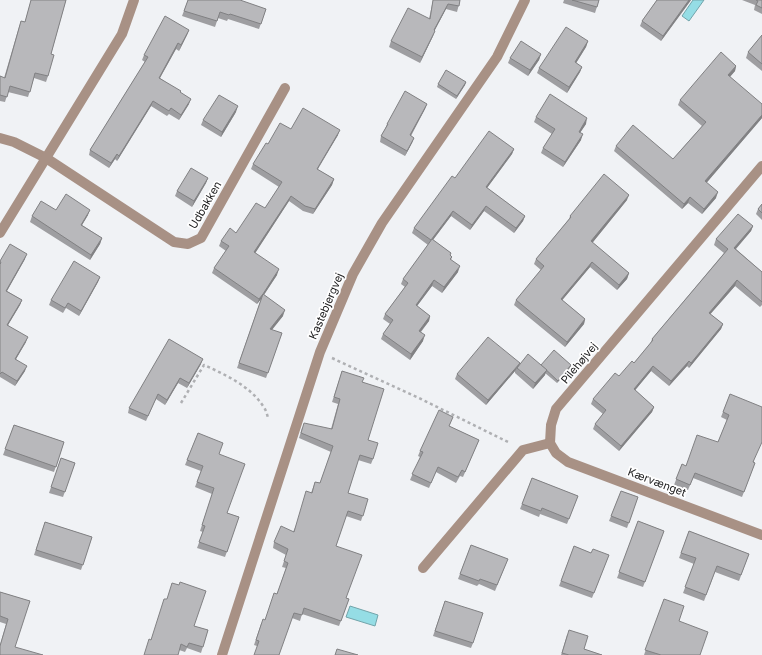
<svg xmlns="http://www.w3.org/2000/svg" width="762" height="655" font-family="Inter,sans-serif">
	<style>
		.water { fill: #95dde5; stroke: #72a4aa }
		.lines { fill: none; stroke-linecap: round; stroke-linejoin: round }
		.path { stroke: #afb0b3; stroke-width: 2.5; stroke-dasharray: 3 3; stroke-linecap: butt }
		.minor { stroke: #a89185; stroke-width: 10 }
		.wall { fill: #9e9ea1 }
		.shaded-wall { fill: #818183 }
		.building { fill: #b8b8bb; stroke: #818183 }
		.labels { text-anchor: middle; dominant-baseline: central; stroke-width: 3.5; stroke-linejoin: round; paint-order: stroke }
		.street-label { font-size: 11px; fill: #202021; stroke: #fff }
	</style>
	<rect width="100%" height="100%" fill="#f0f2f5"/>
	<g class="water">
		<polygon points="693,0 704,0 689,21 682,16"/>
		<polygon points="350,606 378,615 375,626 346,617"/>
	</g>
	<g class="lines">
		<g class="path">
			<polyline points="332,358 421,399 510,443"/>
			<path d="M181,403l23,-38c22,10 46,21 59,41 3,4 4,8 5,12"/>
		</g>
		<g class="minor">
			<polyline points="0,138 14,142 46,158 174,242 188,244 201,238 285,88"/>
			<polyline points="0,233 122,34 134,0"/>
			<polyline points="550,443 551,425 556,409 762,166"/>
			<polyline points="550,443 556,453 568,462 762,535"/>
			<polyline points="423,568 523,450 550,443"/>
			<polyline points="222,655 320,352 353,274 382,223 497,57 525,0"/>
		</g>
	</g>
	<g class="wall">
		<polygon points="31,0 66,0 51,54 48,76 46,82 34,78 28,97 8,92 5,102 0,101 0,76 4,78 19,27 21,21 25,22"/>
		<polygon points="188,0 266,9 259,29 228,19 227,21 218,18 215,27 182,16"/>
		<polygon points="433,0 460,0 457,12 446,9 435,30 433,36 420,63 389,47 391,41 429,19"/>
		<polygon points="564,0 599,0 595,13 563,3"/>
		<polygon points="657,0 691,0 661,41 640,26 642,21"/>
		<polygon points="742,0 762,0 762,14 754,10 755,5"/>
		<polygon points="189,30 187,35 179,51 176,49 160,78 180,92 189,104 179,120 169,114 167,116 151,106 117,161 115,159 109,168 89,155 90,150 145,62 142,60 144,55"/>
		<polygon points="762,35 762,71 746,58 748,52"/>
		<polygon points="588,41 586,47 576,63 582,67 580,72 567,93 537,73 539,68"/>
		<polygon points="541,54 539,60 528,76 508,63 510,58"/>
		<polygon points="736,66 735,71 730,77 762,118 706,183 716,198 702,214 688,203 682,209 614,151 616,146 673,159 702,126 678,105 680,100"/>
		<polygon points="466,82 465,85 456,99 437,87 438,84"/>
		<polygon points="427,104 425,109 411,136 414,138 412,143 405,156 380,142 381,136 385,129 387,124"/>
		<polygon points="236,112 221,137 201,125 203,120"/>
		<polygon points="536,117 586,124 580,133 581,140 563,167 541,153 543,148 552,134 534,122"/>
		<polygon points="291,129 338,135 317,169 334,179 332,185 313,214 303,211 289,201 255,253 277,275 264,295 283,316 271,330 282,333 266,378 237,368 261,299 257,304 212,273 214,268 226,251 219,246 221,241 236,233 265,208 279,187 251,169 253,164 268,144"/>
		<polygon points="514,149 512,154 487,188 525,216 523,221 514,233 484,211 470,230 451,216 433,240 451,253 450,255 452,257 451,260 458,272 442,293 432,286 417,306 430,316 429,321 421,332 423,341 410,360 381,339 383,334 390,324 383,319 385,314 405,287 401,284 403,279 428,245 412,233 414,228 455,178"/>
		<polygon points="208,178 206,183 192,207 175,196 177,191"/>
		<polygon points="627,200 592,243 629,273 627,279 617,290 590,267 562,300 585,319 584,324 565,347 514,305 516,300 541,270 534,264 536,259 569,219 570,216"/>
		<polygon points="762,204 762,220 756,214 758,209"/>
		<polygon points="56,210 88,215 82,225 102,238 100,244 90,260 30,222 32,216"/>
		<polygon points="753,226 751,231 736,249 762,272 762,305 760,307 735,286 710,314 723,324 721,329 689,368 687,366 669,386 651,371 635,390 654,407 652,412 619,451 593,429 595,424 603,414 591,404 593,399 634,363 650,344 652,339 724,253 714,245 716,239"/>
		<polygon points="25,259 7,291 22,300 20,305 8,325 26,342 16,359 25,371 15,386 0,377 0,261"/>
		<polygon points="100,277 98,282 79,316 66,308 63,313 49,305 51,300"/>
		<polygon points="520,363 519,365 571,365 570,368 557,383 545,373 545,375 533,389 515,373 515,371 486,405 455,379 457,374"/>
		<polygon points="201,364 187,388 178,383 165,405 156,399 146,421 128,413 129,408"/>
		<polygon points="342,371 362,382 368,440 373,459 371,464 358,460 348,493 368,499 361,521 346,516 336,546 346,598 349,599 339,626 302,614 300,621 292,618 257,646 254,645 261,624 265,620 277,594 286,568 282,567 286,555 273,548 274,542 293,532 311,493 315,482 320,483 331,452 299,438 302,428 331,429 338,404 332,402"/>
		<polygon points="730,394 754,462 755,463 742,497 693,478 688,490 674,485 682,464 686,466 718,442 727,420 721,417"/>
		<polygon points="451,422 449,426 479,440 463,477 460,476 456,483 436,472 429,488 410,480 420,457 418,456 420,451"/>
		<polygon points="14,425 64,442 54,472 3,455"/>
		<polygon points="198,433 219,454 227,513 239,517 225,557 197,548 203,532 200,531 212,494 195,487 201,471 185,465"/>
		<polygon points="61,458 75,463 63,497 49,493"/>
		<polygon points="532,478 578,496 567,524 540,514 539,517 520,509"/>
		<polygon points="621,491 638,497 627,528 609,521"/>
		<polygon points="638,521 664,531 643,587 617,578"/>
		<polygon points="45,522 92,537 81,570 34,555"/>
		<polygon points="689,531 749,554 739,581 715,572 704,601 683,593 694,564 679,558"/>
		<polygon points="471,545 508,559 495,591 479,584 477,586 458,579"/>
		<polygon points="574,546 591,553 609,555 592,598 559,586"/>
		<polygon points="0,592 30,601 0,655 0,645 6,624 0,622"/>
		<polygon points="664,599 679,621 700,655 644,655"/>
		<polygon points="445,601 473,643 471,648 433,636"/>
		<polygon points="194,626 208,630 201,653 187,648 185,652 150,640"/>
		<polygon points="567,635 584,649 602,655 561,655"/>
	</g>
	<g class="shaded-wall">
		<polygon points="689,0 691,0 661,41 663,36"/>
		<polygon points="448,4 446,9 432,35 434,30"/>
		<polygon points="189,30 187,35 179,51 181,45"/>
		<polygon points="435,31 433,36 420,63 422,57"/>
		<polygon points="588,41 586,47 573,68 575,62"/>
		<polygon points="178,43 176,49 157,83 159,78"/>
		<polygon points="541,54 539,60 528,76 530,70"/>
		<polygon points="736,66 735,71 726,81 728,75"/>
		<polygon points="582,67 580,72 567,93 569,87"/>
		<polygon points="466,82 465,85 456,99 457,96"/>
		<polygon points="191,99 189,104 179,120 181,115"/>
		<polygon points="153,101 151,106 117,161 119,156"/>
		<polygon points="427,104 425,109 408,140 410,135"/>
		<polygon points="238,106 236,112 221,137 222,132"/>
		<polygon points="762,115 762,118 703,187 705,181"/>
		<polygon points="587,118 586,124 577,137 579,132"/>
		<polygon points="340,130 338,135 315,174 317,169"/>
		<polygon points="583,134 581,140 563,167 565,162"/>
		<polygon points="414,138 412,143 405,156 407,151"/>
		<polygon points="514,149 512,154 484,192 486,187"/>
		<polygon points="117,154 115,159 109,168 111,163"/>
		<polygon points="208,178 206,183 192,207 194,201"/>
		<polygon points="334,179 332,185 313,214 315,209"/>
		<polygon points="718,192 716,198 702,214 704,209"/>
		<polygon points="629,195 627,200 589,247 591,241"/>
		<polygon points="291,196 289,201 252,258 254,252"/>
		<polygon points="690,197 688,203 682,209 684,204"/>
		<polygon points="486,206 484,211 470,230 472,225"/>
		<polygon points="90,210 88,215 79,230 81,225"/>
		<polygon points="453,211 451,216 429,245 431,240"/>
		<polygon points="525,216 523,221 514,233 516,228"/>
		<polygon points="753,226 751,231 732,253 734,248"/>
		<polygon points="102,238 100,244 90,260 91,255"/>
		<polygon points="27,254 25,259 4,296 6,291"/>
		<polygon points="592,262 590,267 559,304 561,299"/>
		<polygon points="460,266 458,272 442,293 444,287"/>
		<polygon points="279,269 277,275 261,299 263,294"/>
		<polygon points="629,273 627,279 617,290 619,285"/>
		<polygon points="100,277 98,282 79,316 81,311"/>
		<polygon points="434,280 432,286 414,310 416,305"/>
		<polygon points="737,280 735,286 707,318 709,313"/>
		<polygon points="263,294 261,299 257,304 259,299"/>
		<polygon points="22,300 20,305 5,330 7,325"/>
		<polygon points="285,310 283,316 268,335 270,329"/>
		<polygon points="430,316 429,321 417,336 419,331"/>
		<polygon points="585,319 584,324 565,347 567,342"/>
		<polygon points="723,324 721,329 689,368 691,363"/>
		<polygon points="425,335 423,341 410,360 411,354"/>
		<polygon points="28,337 26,342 13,364 15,359"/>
		<polygon points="203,359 201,364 187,388 189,383"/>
		<polygon points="689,361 687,366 669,386 671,381"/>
		<polygon points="520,363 518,368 517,368 515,371 486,405 488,400"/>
		<polygon points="571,365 570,368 557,383 558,381"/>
		<polygon points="27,366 25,371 15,386 17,381"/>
		<polygon points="653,366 651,371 632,394 634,389"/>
		<polygon points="547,370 545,375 533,389 535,383"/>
		<polygon points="180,378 178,383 165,405 167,400"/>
		<polygon points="654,407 652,412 619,451 621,446"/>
	</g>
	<g class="building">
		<polygon points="31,0 66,0 51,54 54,55 48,76 35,73 30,92 10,86 7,97 0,95 0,76 5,78 21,21 25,22"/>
		<polygon points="188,0 240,0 266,9 261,24 230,14 229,15 220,12 217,21 184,11"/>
		<polygon points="433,0 460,0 459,6 448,4 434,30 435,31 422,57 391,41 408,8 430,19"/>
		<polygon points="572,0 599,0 597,7"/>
		<polygon points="657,0 689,0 663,36 642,21"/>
		<polygon points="756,0 762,0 762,8 756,5 758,1"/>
		<polygon points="165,16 189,30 181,45 178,43 159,78 181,91 180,92 191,99 181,115 171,108 169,111 153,101 119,156 117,154 111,163 90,150 148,57 144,55"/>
		<polygon points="566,27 588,41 575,62 582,67 569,87 539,68"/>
		<polygon points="762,35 762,64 748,52"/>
		<polygon points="521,41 541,54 530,70 510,58"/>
		<polygon points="721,52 736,66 728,75 762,104 762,115 705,181 718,192 704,209 690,197 684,204 616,146 633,125 673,159 706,122 680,100"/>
		<polygon points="446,70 466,82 457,96 438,84"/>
		<polygon points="405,91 427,104 410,135 414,138 407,151 381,136 388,124 387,124"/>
		<polygon points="550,94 587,118 579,132 583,134 565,162 543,148 555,129 536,117"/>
		<polygon points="219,95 238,106 222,132 203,120"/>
		<polygon points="303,108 340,130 317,169 334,179 315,209 305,206 291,196 254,252 279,269 263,294 285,310 270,329 282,333 268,373 239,363 263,294 259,299 214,268 229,246 221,241 230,228 236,233 256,203 265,208 282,182 253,164 266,143 268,144 280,123 291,129"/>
		<polygon points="489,131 514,149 486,187 525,216 516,228 486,206 472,225 453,211 431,240 414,228 452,176 455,178"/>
		<polygon points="191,168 208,178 194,201 177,191"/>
		<polygon points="604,174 629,195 591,241 629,273 619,285 592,262 561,299 585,319 567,342 516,300 544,266 536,259 571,217 570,216"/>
		<polygon points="66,194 90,210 81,225 102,238 91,255 32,216 41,201 56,210"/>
		<polygon points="762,204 762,213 758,209"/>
		<polygon points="738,214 753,226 734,248 762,272 762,302 737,280 709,313 723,324 691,363 689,361 671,381 653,366 634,389 654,407 621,446 595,424 606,410 593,399 615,373 619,376 632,361 634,363 653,340 652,339 728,249 716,239"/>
		<polygon points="432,239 451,253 450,255 452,257 450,259 460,266 444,287 434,280 416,305 430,316 419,331 425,335 411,354 383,334 393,320 385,314 408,283 403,279"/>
		<polygon points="10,244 27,254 6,291 22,300 7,325 28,337 15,359 27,366 17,381 2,372 0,374 0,264 1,263 0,261"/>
		<polygon points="74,261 100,277 81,311 68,303 65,308 51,300"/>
		<polygon points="488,337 520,363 488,400 457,374"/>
		<polygon points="169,339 203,359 189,383 180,378 167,400 158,394 148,416 129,408"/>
		<polygon points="554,350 571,365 558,381 541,365"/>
		<polygon points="528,354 547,370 535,383 517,368"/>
		<polygon points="342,371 364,378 362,382 384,389 368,440 378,443 373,459 360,455 348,493 368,499 363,516 348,511 336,546 362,555 346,598 349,599 341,621 304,608 302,615 294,613 279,655 254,655 259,641 256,640 263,619 265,620 274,593 277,594 288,563 284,561 288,549 274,542 281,526 294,532 306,491 312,493 315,482 320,483 333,446 301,433 304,423 332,429 340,399 334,397"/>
		<polygon points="730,394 762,407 762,442 753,462 755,463 744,492 695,473 690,485 676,479 682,464 686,466 697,435 718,442 729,415 723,412"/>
		<polygon points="439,410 453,417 449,426 479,440 465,472 462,470 458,477 438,467 431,483 412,474 423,452 420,451"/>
		<polygon points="14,425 64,442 56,467 5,449"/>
		<polygon points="198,433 223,443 219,454 245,464 227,513 239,517 227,552 199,542 205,526 202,525 214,488 197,482 203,466 187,460"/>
		<polygon points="61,458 75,463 65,492 51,487"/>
		<polygon points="532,478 578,496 569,519 542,508 541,511 522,504"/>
		<polygon points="621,491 638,497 629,523 611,516"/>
		<polygon points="638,521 664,531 645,582 619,572"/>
		<polygon points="45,522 92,537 83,565 36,550"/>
		<polygon points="689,531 749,554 741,575 717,566 706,595 685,587 696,558 681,553"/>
		<polygon points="471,545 508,559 497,585 480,579 479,581 460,574"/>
		<polygon points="574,546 591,553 593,549 609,555 594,593 561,581"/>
		<polygon points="180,582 206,591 194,626 208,630 203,647 189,643 187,647 181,644 178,655 144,655 149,639 151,640 164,599 167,599 172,583 179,585"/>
		<polygon points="0,592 30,601 15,647 43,655 0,655 0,646 8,619 0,616"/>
		<polygon points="664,599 684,606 679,621 708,632 700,655 661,655 645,650"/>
		<polygon points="445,601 483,613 473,643 435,631"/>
		<polygon points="569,630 588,636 584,649 602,655 569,655 562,653"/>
		<polygon points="337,649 358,655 335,655"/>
	</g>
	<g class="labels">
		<g class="street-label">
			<text transform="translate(205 205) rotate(-60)">Udbakken</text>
			<text transform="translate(326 306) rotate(-67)">Kastebjergvej</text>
			<text transform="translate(579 363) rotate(-50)">Pilehøjvej</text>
			<text transform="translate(657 482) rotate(21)">Kærvænget</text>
		</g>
	</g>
</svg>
